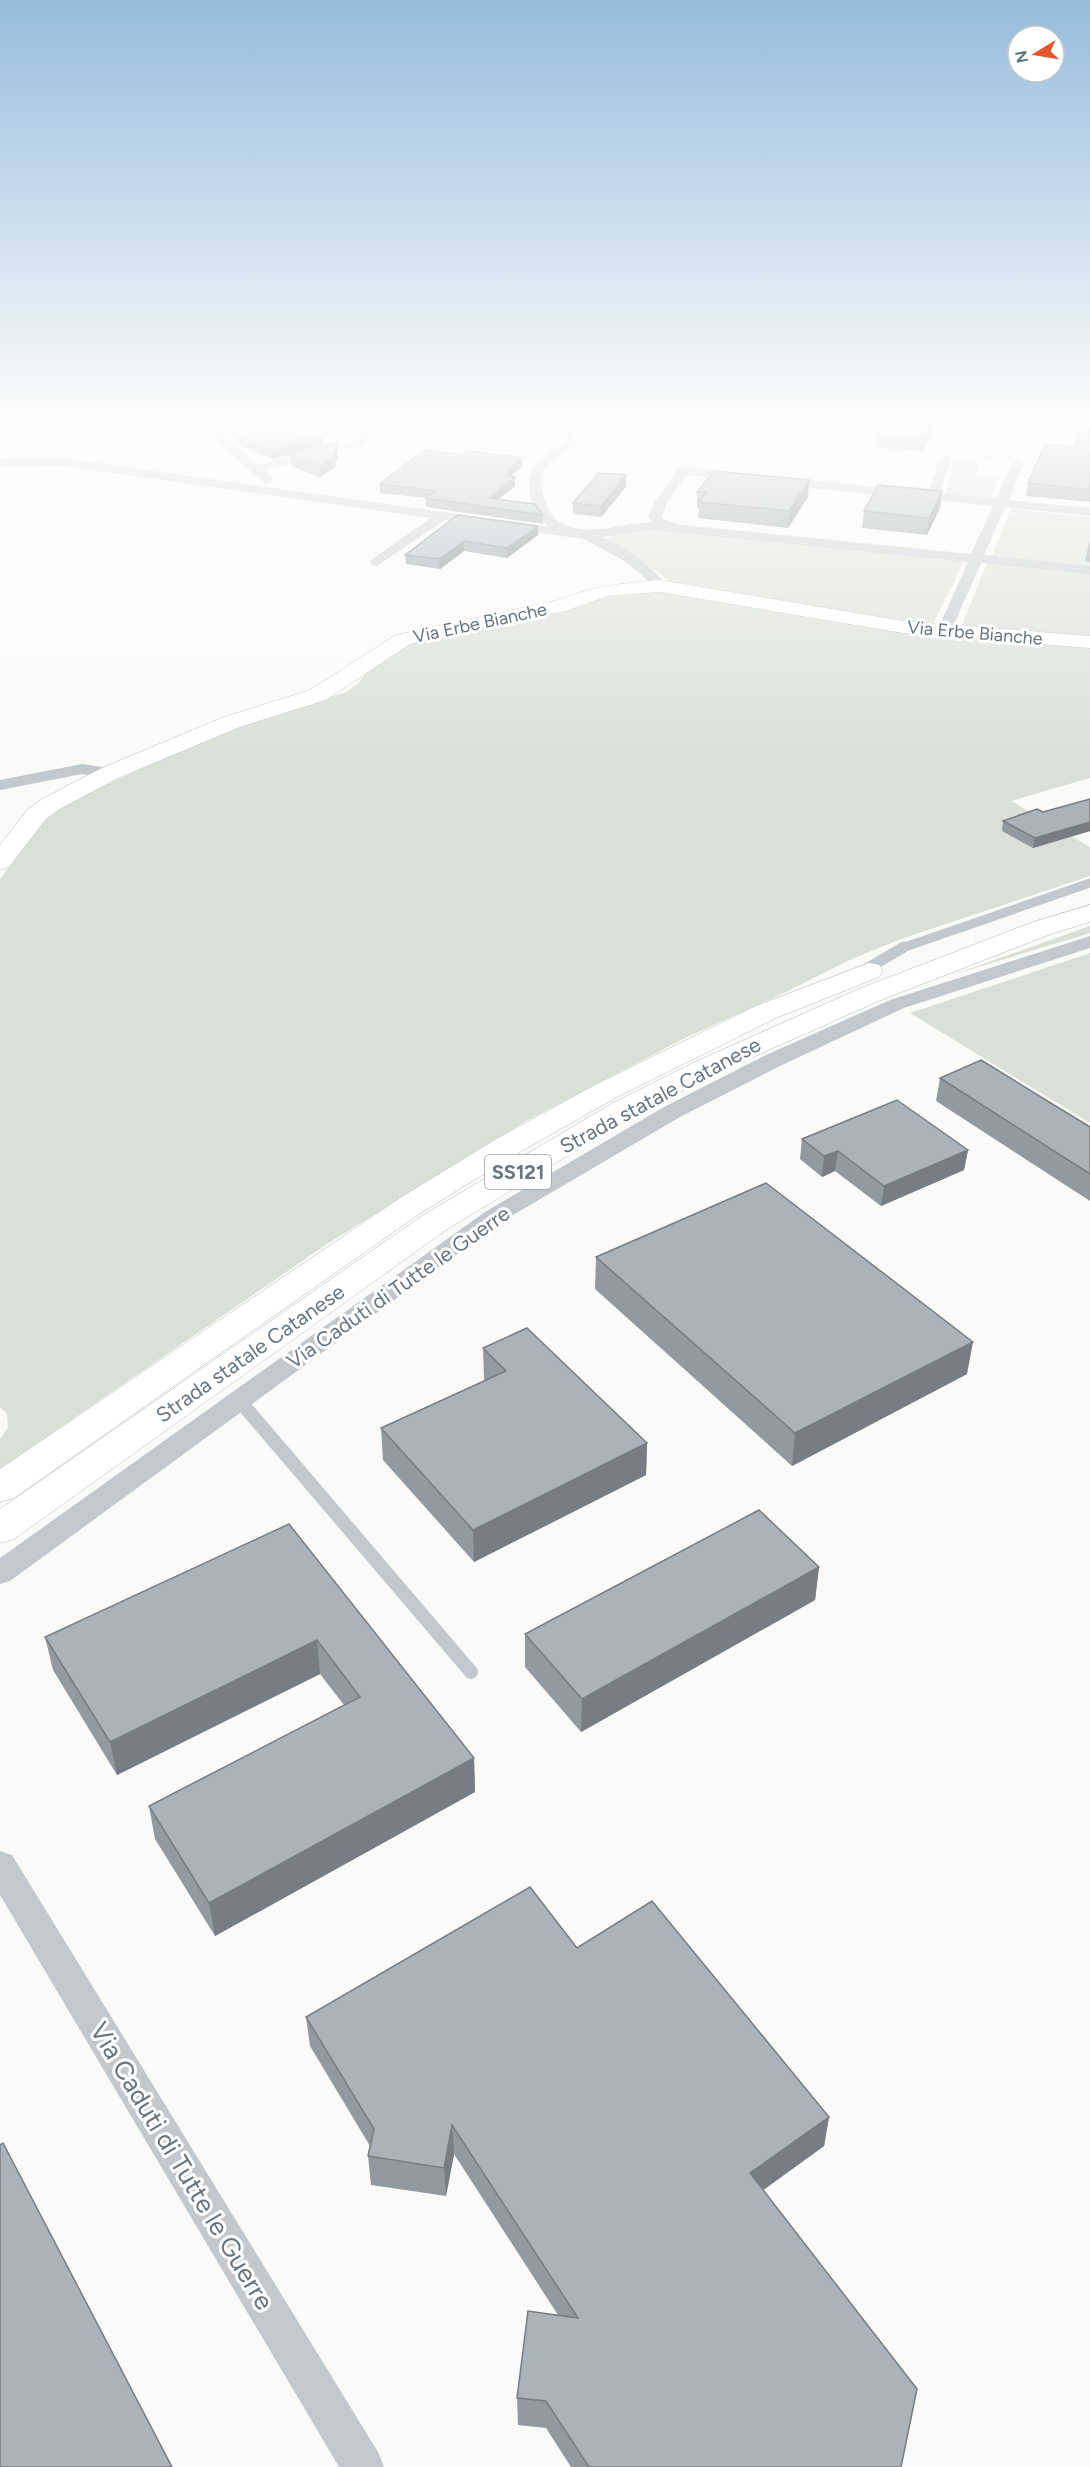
<svg xmlns="http://www.w3.org/2000/svg" width="1090" height="2467" font-family="Figtree,sans-serif">
	<style>
		.built { fill: #e8e9e9 }
		.green { fill: #dadfd7 }
		.lines { fill: none; stroke-linecap: round; stroke-linejoin: round }
		.secondary-casing { stroke: #b3babf; stroke-width: 1 }
		.primary-casing { stroke: #b5babe; stroke-width: 1 }
		.lane-far2 { stroke: #c3c8cc; stroke-width: 9 }
		.lane-far1 { stroke: #c3c8cc; stroke-width: 11 }
		.lane { stroke: #c3c8cc; stroke-width: 14 }
		.street { fill: #c3c8cc; fill-rule: evenodd }
		.secondary { fill: #fff; fill-rule: evenodd }
		.primary { fill: #fff; fill-rule: evenodd }
		.wall { fill: #929a9f }
		.shaded-wall { fill: #777d82 }
		.building { fill: #aab3b9; stroke: #777d82; stroke-width: 1.5 }
		.labels { text-anchor: middle; dominant-baseline: central; stroke-width: 6; stroke-linejoin: round; paint-order: stroke }
		.far-street-label { font-size: 18px; fill: #657683; stroke: #fff }
		.shield { fill: #fff; stroke: #939fa8; stroke-width: 1.5 }
		.shield-label { font-size: 20px; font-weight: bold; fill: #657683 }
		.street-label { font-size: 21px; fill: #657683; stroke: #fff }
		.near-street-label { font-size: 26px; fill: #657683; stroke: #fff }
	</style>
	<rect width="100%" height="100%" fill="#fafaf8"/>
	<polygon class="built" points="878,422 1023,422 1011,462 866,450"/>
	<g class="green">
		<polygon points="954,458 979,460 977,475 999,477 990,499 945,494"/>
		<polygon points="1011,509 1090,517 1090,545 1085,561 1090,562 1090,566 992,556"/>
		<polygon points="650,530 964,561 932,626 674,585 656,571 606,539 619,533"/>
		<polygon points="987,562 1090,573 1090,639 961,628"/>
		<path d="M648,590l271,42c17,8 16,8 35,3l136,11v132l-79,23 79,46v29l-189,63 -54,22 -61,31 -101,46 -161,84 -197,122 -327,225v-30l8,-12 -1,-13 -7,-7v-528l50,-67 14,-8 175,-80 76,-21 33,-12 12,-9 8,-14 43,-26 88,-21 78,-14 12,-3 13,-9z"/>
		<polygon points="1090,926 1090,933 952,975"/>
		<polygon points="1090,953 1090,1123 910,1013"/>
	</g>
	<g class="lines">
		<defs>
			<path id="secondary" d="M660,580l243,41 187,15v12l-187,-15 -243,-41 -52,4 -43,15 -155,33 -84,56 -86,27 -122,51 -58,31 -14,10 -37,48 -9,3v-25l28,-36 14,-10 60,-31 122,-51 86,-27 86,-55 163,-35c34,-14 65,-17 101,-20z"/>
			<g id="primary">
				<polygon points="1090,905 1090,922 1051,934 881,1000 715,1074 635,1115 449,1228 14,1539 0,1543 0,1509 425,1214 613,1103 695,1062 861,988 1033,922"/>
				<polygon points="869,963 879,965 883,971 879,977 776,1018 617,1097 520,1152 422,1212 14,1498 0,1502 0,1469 400,1198 498,1138 595,1085 756,1006"/>
			</g>
		</defs>
		<use href="#secondary" class="secondary-casing"/>
		<use href="#primary" class="primary-casing"/>
		<polyline class="lane-far2" points="902,948 1090,883"/>
		<polyline class="lane-far1" points="863,971 904,947"/>
		<polyline class="lane" points="239,1400 471,1672"/>
		<g class="street">
			<polygon points="201,422 213,422 258,465 355,439 368,422 380,422 363,445 265,470 274,480 268,484 264,483 204,429"/>
			<path d="M557,422h12l-1,5 9,17c-9,11 -26,13 -33,25 -5,9 -2,22 1,32 16,47 72,22 107,21l-4,-5 7,-15 25,-34 4,-1 59,6 6,4 -6,4 -56,-6 -20,27 -5,15 2,3 18,5 289,29 22,-48 -215,-21 -6,-4 6,-4 151,15 10,-33 6,-4 6,4 -10,34 55,6 16,-35 6,-4 6,4 -15,36 81,8v8l-85,-9 -21,48 106,11v8l-109,-11 -30,68 -7,4 -7,-4 31,-69 -318,-32 -48,7c24,12 49,27 65,49l-7,4 -5,-1 -13,-14 -19,-15 -39,-21 -139,-19 -68,46 -5,-1 -2,-3 2,-3 59,-41 -368,-52 -63,1v-8l63,-1 486,69c-17,-14 -29,-47 -12,-65 7,-8 19,-12 28,-19l-9,-16z"/>
			<polygon points="82,764 116,769 119,773 116,777 110,778 82,774 0,790 0,780"/>
			<polygon points="1090,936 1090,948 904,1008 782,1065 680,1117 501,1222 10,1581 0,1584 0,1558 485,1212 664,1107 766,1055 890,1000"/>
			<polygon points="0,1851 12,1855 378,2452 384,2467 339,2467 0,1895"/>
		</g>
		<use href="#secondary" class="secondary"/>
		<use href="#primary" class="primary"/>
	</g>
	<g class="wall">
		<polygon points="236,422 294,422 293,434 322,438 323,445 273,459 242,447 231,436 230,429 238,427"/>
		<polygon points="882,422 934,422 924,451 875,447 876,435"/>
		<polygon points="1090,422 1090,502 1026,496 1028,483 1074,447"/>
		<polygon points="337,443 338,454 335,467 320,477 291,466 291,455"/>
		<polygon points="522,466 513,474 513,477 515,477 515,486 498,499 543,515 543,524 426,507 426,498 380,493 380,484"/>
		<polygon points="626,475 626,487 601,517 573,514 573,503"/>
		<polygon points="942,491 940,508 927,535 862,528 864,511"/>
		<polygon points="697,492 808,497 788,528 698,518 699,508 697,508"/>
		<polygon points="458,515 538,535 507,558 464,551 440,569 406,564 405,555"/>
		<polygon points="1090,540 1090,562 1085,561"/>
		<polygon points="1090,799 1090,831 1033,848 1002,831 1003,821 1043,812"/>
		<polygon points="940,1078 1090,1127 1090,1201 936,1101"/>
		<polygon points="802,1139 968,1150 964,1170 881,1206 835,1171 822,1177 800,1159"/>
		<polygon points="596,1257 967,1374 792,1466 595,1289"/>
		<polygon points="483,1348 647,1443 646,1475 474,1562 383,1460 381,1428 485,1380 484,1379"/>
		<polygon points="289,1524 474,1758 475,1792 215,1936 155,1839 149,1806 344,1705 320,1674 117,1775 53,1670 45,1637"/>
		<polygon points="819,1567 815,1600 581,1732 525,1667 525,1634"/>
		<polygon points="577,1948 829,2117 824,2146 763,2190 901,2467 571,2467 546,2428 518,2425 517,2398 558,2315 454,2154 446,2196 371,2185 368,2156 370,2146 310,2046 306,2017"/>
	</g>
	<g class="shaded-wall">
		<polygon points="931,422 934,422 924,451 925,439"/>
		<polygon points="322,438 323,445 273,459 272,451"/>
		<polygon points="337,443 338,454 335,467 320,477 319,466"/>
		<polygon points="522,458 522,466 513,474 513,479 506,485 507,470"/>
		<polygon points="626,475 626,487 601,517 601,506"/>
		<polygon points="515,477 515,486 489,507 489,498"/>
		<polygon points="809,480 808,497 788,528 789,511"/>
		<polygon points="942,491 940,508 927,535 929,518"/>
		<polygon points="538,526 538,535 507,558 507,548"/>
		<polygon points="464,541 464,551 440,569 439,559"/>
		<polygon points="1090,822 1090,831 1033,848 1035,838"/>
		<polygon points="968,1150 964,1170 881,1206 884,1186"/>
		<polygon points="838,1151 835,1171 822,1177 824,1156"/>
		<polygon points="973,1342 967,1374 792,1466 795,1433"/>
		<polygon points="647,1443 646,1475 474,1562 473,1530"/>
		<polygon points="819,1567 815,1600 581,1732 582,1699"/>
		<polygon points="317,1640 320,1674 117,1775 110,1742"/>
		<polygon points="474,1758 475,1792 215,1936 209,1903"/>
		<polygon points="829,2117 824,2146 747,2202 750,2173"/>
		<polygon points="452,2125 454,2154 446,2196 444,2168"/>
	</g>
	<g class="building">
		<polygon points="238,422 293,422 292,434 322,438 272,451 241,439 230,429 231,426 241,428"/>
		<polygon points="882,422 931,422 925,439 876,435"/>
		<polygon points="1083,422 1090,422 1090,490 1028,483 1045,444 1074,447"/>
		<polygon points="337,443 335,456 319,466 291,455"/>
		<polygon points="425,450 462,455 467,451 522,458 507,470 512,471 505,476 515,477 489,498 535,504 543,515 426,498 436,491 380,484"/>
		<polygon points="714,471 809,480 789,511 699,502 706,492 697,492"/>
		<polygon points="599,473 626,475 601,506 573,503"/>
		<polygon points="878,485 942,491 929,518 864,511"/>
		<polygon points="458,515 538,526 507,548 464,541 439,559 405,555"/>
		<polygon points="1090,799 1090,822 1035,838 1003,821 1037,809 1043,812"/>
		<polygon points="981,1060 1090,1127 1090,1174 940,1078"/>
		<polygon points="897,1100 968,1150 884,1186 838,1151 824,1156 802,1139"/>
		<polygon points="766,1183 973,1342 795,1433 596,1257"/>
		<polygon points="527,1328 647,1443 473,1530 381,1428 506,1371 483,1348"/>
		<polygon points="759,1510 819,1567 582,1699 525,1634"/>
		<polygon points="289,1524 474,1758 209,1903 149,1806 360,1697 317,1640 110,1742 45,1637"/>
		<polygon points="530,1887 577,1948 652,1901 829,2117 750,2173 917,2389 901,2467 589,2467 546,2401 517,2398 528,2311 578,2318 452,2125 444,2168 368,2156 374,2129 306,2017"/>
		<polygon points="3,2143 172,2467 0,2467 0,2145"/>
	</g>
	<linearGradient id="sky" x2="0" y2="1"><stop stop-color="#96bcdc"/><stop offset="0.55" stop-color="#fdfdfc"/><stop offset="1" stop-color="#fdfdfc" stop-opacity="0"/></linearGradient>
	<rect width="1090" height="767" fill="url(#sky)"/>
	<g class="labels">
		<g class="far-street-label">
			<text transform="translate(480 623) rotate(-12)">Via Erbe Bianche</text>
			<text transform="translate(975 633) rotate(5)">Via Erbe Bianche</text>
		</g>
		<rect class="shield" x="485" y="1155" width="66" height="34" rx="4.5"/>
		<g class="shield-label">
			<text x="518" y="1172">SS121</text>
		</g>
		<g class="street-label">
			<text transform="translate(660 1095) rotate(-28)">Strada statale Catanese</text>
			<text transform="translate(398 1287) rotate(-35)">Via Caduti di Tutte le Guerre</text>
			<text transform="translate(250 1353) rotate(-35)">Strada statale Catanese</text>
		</g>
		<g class="near-street-label">
			<text transform="translate(182 2166) rotate(59)">Via Caduti di Tutte le Guerre</text>
		</g>
	</g>
	<g transform="translate(1036 54) rotate(259)"><circle r="28" fill="#ffffff" stroke="#c1c8cd" stroke-width="1.5"/>
	<path d="M0-4.5L10 22L0 15L-10 22Z" fill="#e4572e"/>
	<text y="-9" font-size="16" font-weight="bold" text-anchor="middle" fill="#657683">N</text>
	</g>
</svg>
